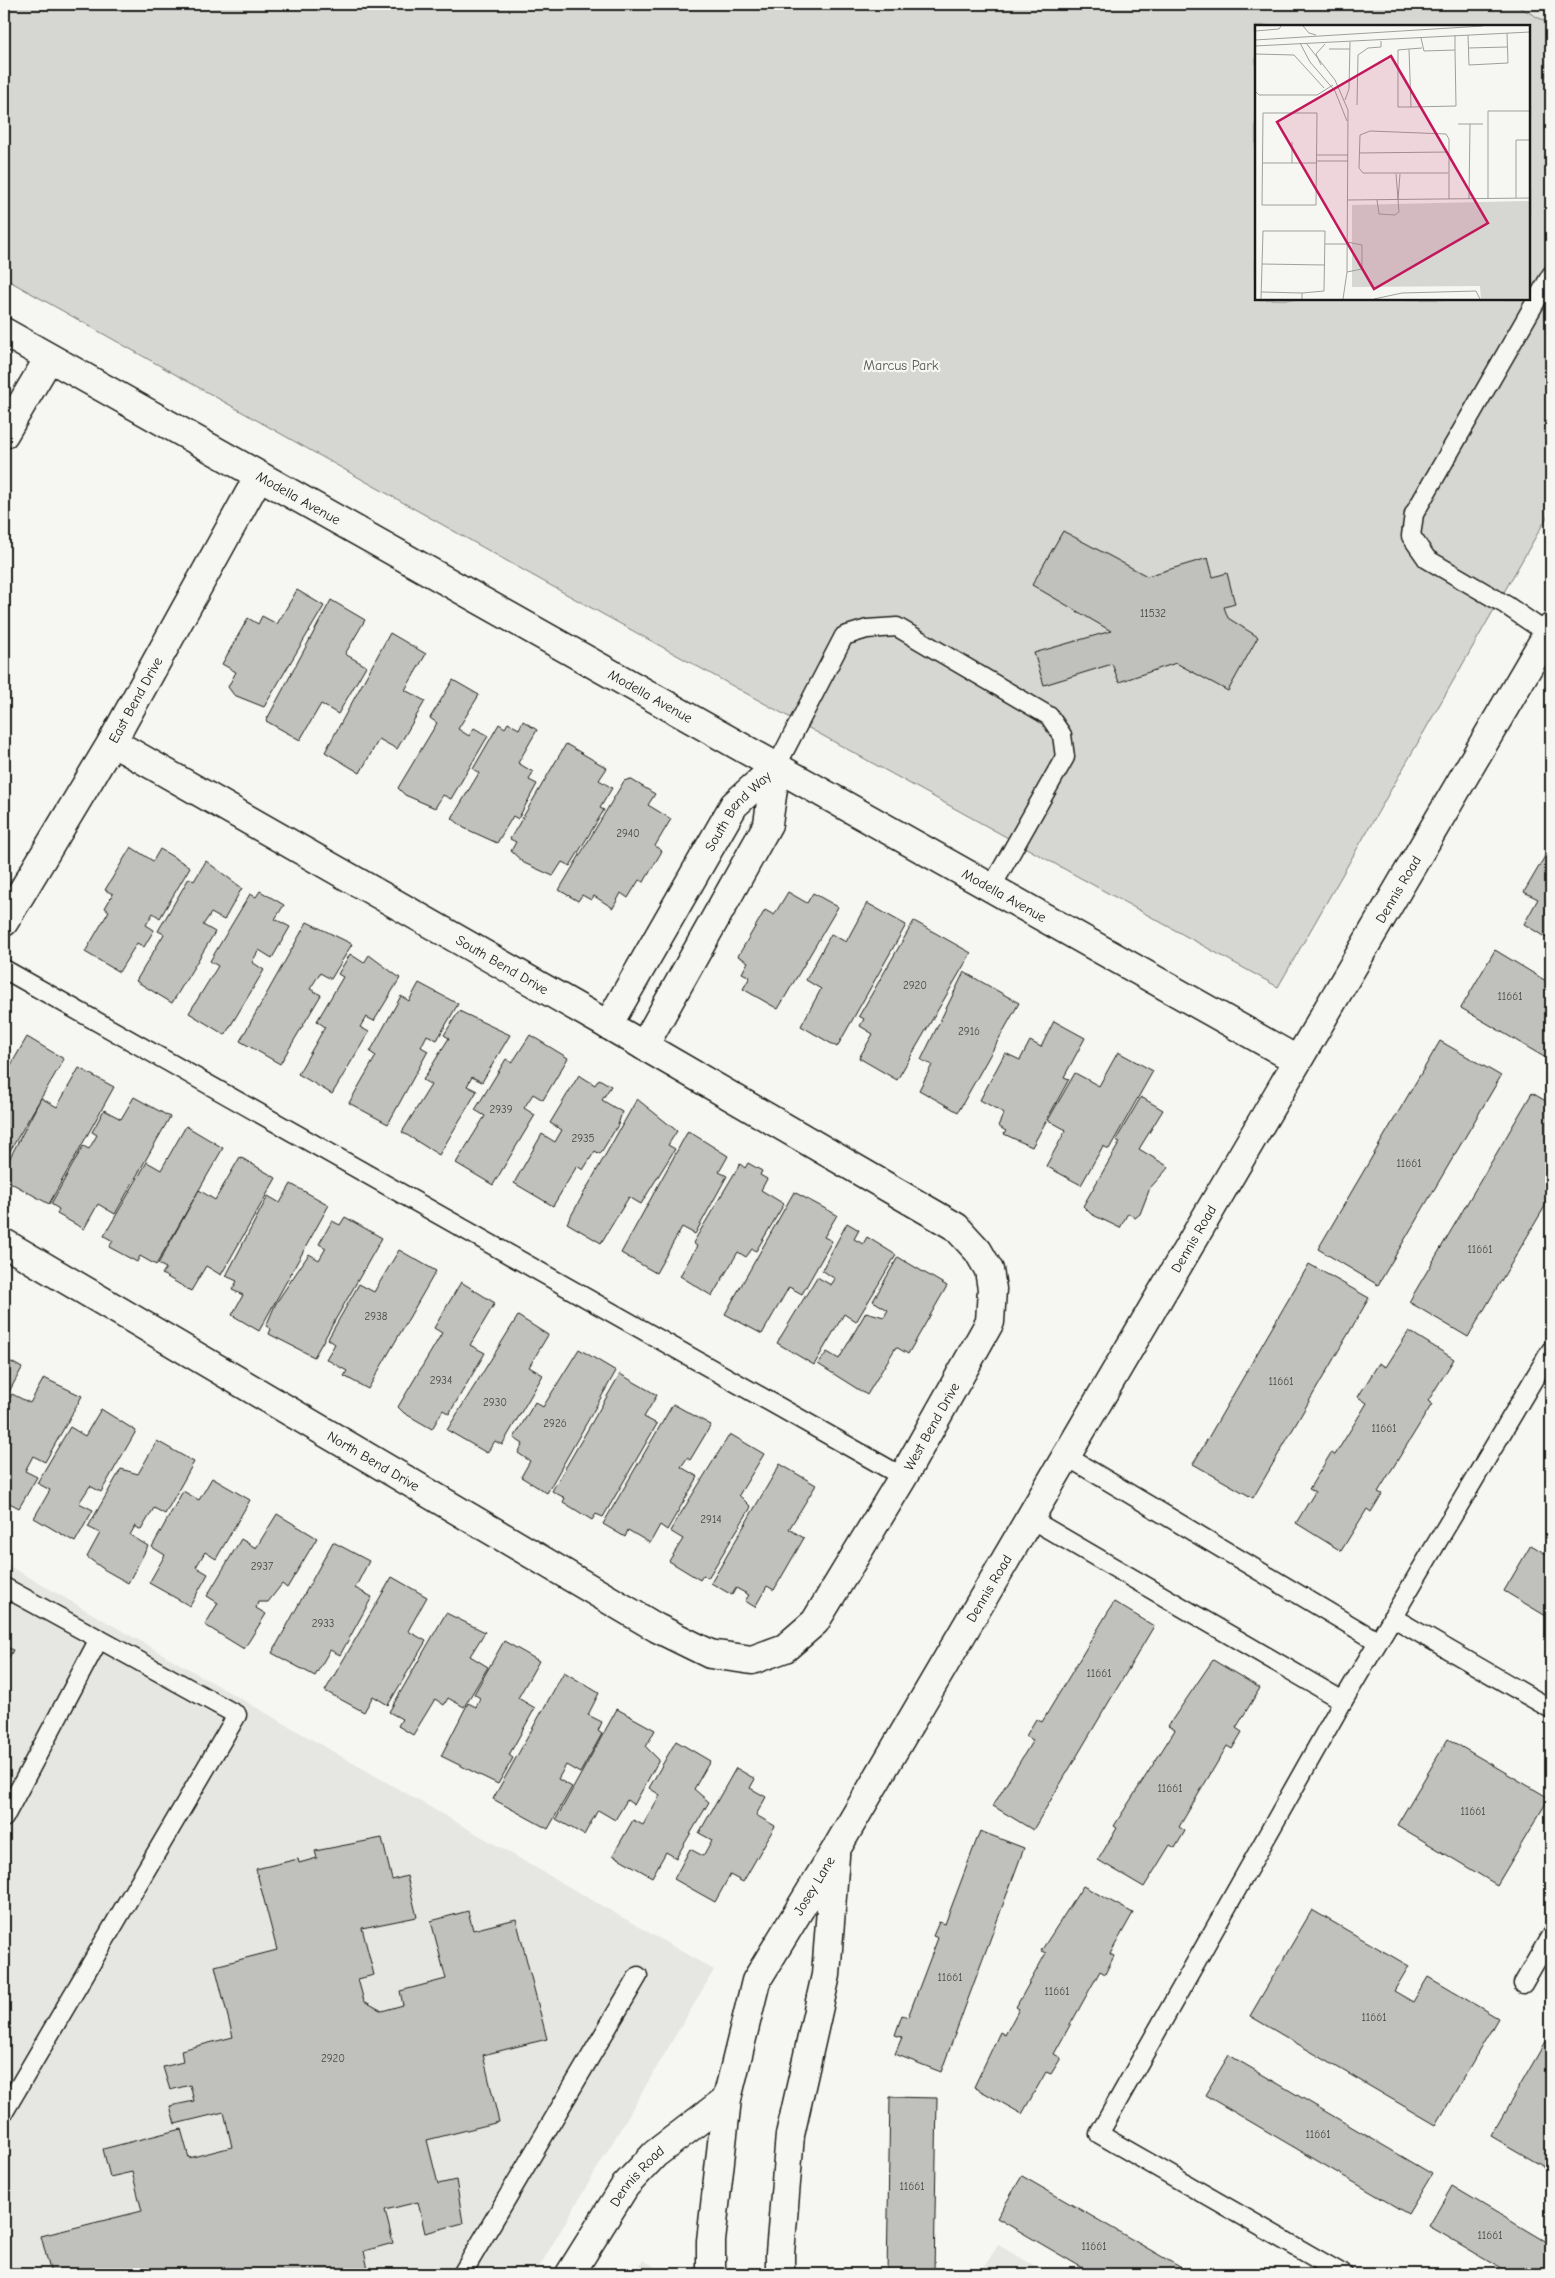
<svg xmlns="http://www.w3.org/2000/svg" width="1555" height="2278" font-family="'Comic Neue',sans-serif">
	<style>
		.built { fill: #e6e6e2 }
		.green { fill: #d6d6d2; stroke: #797977; fill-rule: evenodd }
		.building { fill: #c0c0bd; stroke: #1c1c1c }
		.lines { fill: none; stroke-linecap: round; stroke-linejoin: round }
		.service-casing { stroke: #1c1c1c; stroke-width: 21 }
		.minor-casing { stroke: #1c1c1c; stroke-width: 31 }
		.tertiary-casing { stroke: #1c1c1c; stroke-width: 31 }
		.service { stroke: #f6f6f2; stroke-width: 18 }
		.minor { stroke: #f6f6f2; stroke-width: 28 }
		.tertiary { stroke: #f6f6f2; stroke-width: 28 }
		.labels { text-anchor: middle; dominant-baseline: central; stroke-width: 4.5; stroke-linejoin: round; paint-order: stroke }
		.number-label { font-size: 11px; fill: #454544 }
		.park-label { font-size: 14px; fill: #545453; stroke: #f6f6f2 }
		.street-label { font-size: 14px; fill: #1c1c1c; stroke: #f6f6f2 }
		.inset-road { fill: none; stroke: #9f9f9c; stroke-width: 1 }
		.view { fill: #c2185b; fill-opacity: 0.15; stroke: #c2185b; stroke-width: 2.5 }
		.inset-edge { fill: none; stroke: #1c1c1c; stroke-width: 2.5 }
	</style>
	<rect width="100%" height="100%" fill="#f6f6f2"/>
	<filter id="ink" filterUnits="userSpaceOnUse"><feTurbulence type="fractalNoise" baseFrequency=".02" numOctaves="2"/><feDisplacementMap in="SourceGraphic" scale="10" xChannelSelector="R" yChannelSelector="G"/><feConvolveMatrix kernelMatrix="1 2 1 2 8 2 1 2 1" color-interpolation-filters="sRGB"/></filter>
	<g filter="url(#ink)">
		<g class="built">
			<polygon points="1514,4 1551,4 1551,25"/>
			<polygon points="4,1563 714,1970 535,2274 4,2274"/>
			<polygon points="998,2245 1049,2274 980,2274"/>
			<polygon points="643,2260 667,2274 635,2274"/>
		</g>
		<path class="green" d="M4,4h1510l37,21v485l-273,477 -739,-408 -535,-301zM1256,26h273v273h-273z"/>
		<g class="building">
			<polygon points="1063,531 1147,576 1208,558 1213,577 1227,573 1235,604 1224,607 1228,618 1258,637 1228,691 1176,663 1119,682 1112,664 1044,685 1034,653 1111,631 1032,585"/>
			<polygon points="297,590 324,606 264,707 234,695 228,687 236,672 222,664 248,618 258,624 262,616 277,624"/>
			<polygon points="331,600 365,620 345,654 366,666 338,714 321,704 300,740 266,721"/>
			<polygon points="390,633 426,654 405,690 425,701 397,749 379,739 360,773 325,752"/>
			<polygon points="453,680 479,695 458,729 469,736 474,728 488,736 451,799 443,795 435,808 405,795 398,788 437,723 430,718"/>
			<polygon points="523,721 537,730 518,763 533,772 529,780 537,784 518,819 513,816 497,843 464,828 452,818 479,773 473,769 499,724 505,728 508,723 519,729"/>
			<polygon points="566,744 607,768 599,780 612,788 600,808 604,810 570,866 562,862 553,876 524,863 511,851 516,842 510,839"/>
			<polygon points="630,779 655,794 648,805 671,819 655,846 662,851 644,882 639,880 628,898 621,893 613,908 594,896 591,900 582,895 578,901 559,890 624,781"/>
			<polygon points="1551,846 1551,941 1524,924 1538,899 1524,892"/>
			<polygon points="131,847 153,861 160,849 190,867 160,918 153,913 146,925 154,930 144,947 137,943 119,972 85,952 109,911 105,908 113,894 105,890"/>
			<polygon points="206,861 242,888 224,920 211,913 203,925 215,932 172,1003 136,981 164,934 158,931 189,878 194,881"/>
			<polygon points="260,891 284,905 275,919 290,927 272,958 259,950 252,962 264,970 225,1035 189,1013 218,966 210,961 250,894 256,897"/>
			<polygon points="788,892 807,903 813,893 838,907 778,1009 743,989 750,977 742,973 748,962 738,956 765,910 774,915"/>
			<polygon points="867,903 906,925 837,1047 801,1026 821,989 806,980 831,934 846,942"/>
			<polygon points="914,921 971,953 897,1080 859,1058 873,1034 860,1026 864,1019 859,1016"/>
			<polygon points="307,922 352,944 331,979 320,973 310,989 321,995 280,1064 240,1041"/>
			<polygon points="1495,950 1551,984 1551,1061 1461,1008"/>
			<polygon points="350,954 364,963 369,955 400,978 374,1021 366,1017 360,1027 369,1032 332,1094 298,1074 325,1027 317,1021 343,977 338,974"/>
			<polygon points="964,972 1019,1003 958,1112 919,1090 932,1065 921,1060"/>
			<polygon points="419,983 458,1004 437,1040 427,1035 421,1047 428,1051 388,1124 349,1103 376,1056 370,1052 401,996 409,1001"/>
			<polygon points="459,1011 510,1035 482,1082 472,1077 467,1086 477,1091 439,1155 402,1132 431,1085 423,1080 449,1038 444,1035"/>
			<polygon points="1054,1021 1085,1038 1064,1077 1069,1079 1032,1147 1004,1134 1006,1131 998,1126 1004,1113 980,1100 1005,1053 1020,1060 1030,1041 1041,1047"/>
			<polygon points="530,1035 568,1058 543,1100 533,1094 524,1108 535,1115 493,1185 456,1163 485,1116 475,1110 506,1059 512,1063"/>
			<polygon points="27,1037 64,1059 4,1161 4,1077"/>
			<polygon points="1440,1041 1501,1076 1378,1285 1318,1249"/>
			<polygon points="1118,1052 1153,1071 1109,1149 1103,1146 1081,1185 1046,1166 1066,1130 1048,1120 1075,1073 1099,1086"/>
			<polygon points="79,1068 114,1087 49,1204 4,1179 6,1174 4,1169 41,1098 57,1107"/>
			<polygon points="579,1075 595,1085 599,1079 611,1086 602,1100 622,1112 618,1125 600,1154 595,1151 583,1170 577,1166 553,1206 514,1183 542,1134 555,1142 562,1130 550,1123"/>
			<polygon points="1532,1093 1551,1104 1551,1196 1468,1337 1409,1302"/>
			<polygon points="134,1097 170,1117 115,1214 98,1204 84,1229 57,1214 59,1209 51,1204 83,1146 89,1149 97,1135 92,1132 104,1110 121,1119"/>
			<polygon points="1141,1097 1163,1110 1139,1149 1169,1167 1150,1188 1140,1214 1135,1218 1128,1213 1120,1228 1091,1214 1083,1206 1120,1142 1116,1140"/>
			<polygon points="637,1099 677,1131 668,1145 675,1149 641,1204 629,1197 601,1243 567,1223"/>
			<polygon points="186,1126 223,1148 156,1265 140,1256 137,1262 109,1247 113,1241 104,1236 147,1162 161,1170"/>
			<polygon points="688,1131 728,1156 719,1172 727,1176 695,1234 682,1227 656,1273 621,1253"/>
			<polygon points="240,1157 276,1178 221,1275 206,1266 191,1291 162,1274 166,1268 158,1264 199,1190 215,1200"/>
			<polygon points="748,1163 762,1171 760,1175 767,1179 761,1190 784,1204 756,1251 752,1249 746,1257 738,1252 712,1296 680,1276 697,1246 693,1243 740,1164 745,1168"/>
			<polygon points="291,1184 329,1205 259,1331 232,1315 243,1295 232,1290 237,1281 226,1276 268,1196 280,1203"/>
			<polygon points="794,1192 837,1215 824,1237 832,1241 802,1294 789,1287 762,1334 725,1314"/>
			<polygon points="345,1217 382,1238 314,1357 269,1334 271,1329 266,1326 276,1303 309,1254 319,1260 326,1248 319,1244 332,1221 340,1225"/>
			<polygon points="847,1223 859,1230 854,1239 863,1244 867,1237 896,1255 856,1322 844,1314 814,1365 777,1343 817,1277 831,1285 835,1279 822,1270"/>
			<polygon points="399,1250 436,1271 368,1389 344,1376 347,1371 326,1359 335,1344 328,1339 359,1284 374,1292"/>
			<polygon points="898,1257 947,1286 908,1354 896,1347 867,1395 818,1364 827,1352 839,1359 866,1312 884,1317 888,1310 873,1301"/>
			<polygon points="1309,1264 1369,1298 1253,1498 1193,1464"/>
			<polygon points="461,1282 495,1303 470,1345 485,1353 449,1414 443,1410 432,1429 404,1413 398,1407 442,1333 434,1328"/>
			<polygon points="518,1316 548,1335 529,1367 543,1375 502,1445 495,1441 487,1453 447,1430"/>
			<polygon points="1409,1331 1454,1359 1428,1401 1432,1404 1378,1492 1382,1494 1371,1512 1367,1509 1341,1551 1296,1523 1315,1492 1309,1489 1331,1453 1335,1455 1367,1403 1358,1397 1379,1363 1386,1367"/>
			<polygon points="579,1349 616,1371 547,1493 521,1477 530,1461 518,1453 523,1444 514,1438 535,1402 543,1407"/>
			<polygon points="4,1358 22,1368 4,1401"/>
			<polygon points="620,1374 657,1395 644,1417 657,1424 603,1517 596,1514 592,1520 563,1502 565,1498 552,1491"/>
			<polygon points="44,1378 82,1396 45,1462 33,1456 25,1471 37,1477 19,1508 4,1500 4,1408 12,1394 30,1403"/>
			<polygon points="673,1404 711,1425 690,1460 687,1458 681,1467 698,1477 667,1530 660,1525 650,1543 628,1530 625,1537 603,1524"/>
			<polygon points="101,1409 136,1431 101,1492 90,1486 79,1503 93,1510 75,1542 34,1518 50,1490 37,1483 70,1427 85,1436"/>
			<polygon points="730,1434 764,1454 739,1495 751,1507 708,1578 703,1575 700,1580 669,1561 683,1539 670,1531"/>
			<polygon points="157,1441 194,1462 165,1514 154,1508 141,1530 135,1526 130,1535 148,1546 128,1583 105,1570 87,1557 100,1533 88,1527 121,1469 138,1474"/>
			<polygon points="780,1464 816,1485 789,1529 804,1538 774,1590 767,1586 755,1607 745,1601 749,1595 736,1588 732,1595 711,1583"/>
			<polygon points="212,1478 250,1500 216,1559 205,1552 196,1567 208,1574 190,1606 149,1583 165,1555 152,1547 183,1491 199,1500"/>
			<polygon points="277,1514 317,1538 287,1588 282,1584 268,1602 258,1602 256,1608 266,1614 244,1649 205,1625 218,1603 207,1596 241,1539 256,1548"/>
			<polygon points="333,1542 369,1561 355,1588 372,1597 340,1655 330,1650 315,1676 272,1653"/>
			<polygon points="1531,1545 1551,1557 1551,1619 1504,1591"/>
			<polygon points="392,1577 427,1597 408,1631 426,1641 388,1705 373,1696 364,1712 325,1691"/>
			<polygon points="1114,1602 1154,1626 1033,1830 993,1806 1033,1740 1026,1736 1036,1719 1042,1722"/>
			<polygon points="446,1613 485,1632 470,1656 488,1667 464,1707 448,1698 444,1705 435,1699 413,1735 398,1726 402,1719 389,1712"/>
			<polygon points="504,1641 539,1661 518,1698 535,1708 509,1755 513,1758 498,1784 441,1756 468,1703 476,1707 480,1698 474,1694"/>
			<polygon points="4,1645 13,1650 4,1667"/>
			<polygon points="1213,1660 1260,1688 1236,1728 1242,1732 1232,1749 1227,1746 1179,1827 1185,1831 1175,1848 1170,1845 1144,1887 1098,1860 1117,1828 1114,1826 1175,1730 1168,1726"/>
			<polygon points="564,1672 599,1693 588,1715 602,1722 598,1731 602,1734 580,1773 566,1765 558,1779 572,1787 548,1829 493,1799"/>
			<polygon points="617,1709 655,1730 646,1747 659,1760 634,1805 627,1800 615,1820 598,1810 584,1835 556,1819"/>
			<polygon points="1448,1739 1549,1798 1497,1885 1397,1825"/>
			<polygon points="676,1741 710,1761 694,1789 709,1802 676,1858 666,1852 652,1877 613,1855 633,1820 643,1825 660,1795 649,1788"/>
			<polygon points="736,1768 755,1779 750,1788 766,1797 756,1815 775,1826 743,1882 730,1875 715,1902 674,1879 690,1849 703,1856 712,1840 699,1833"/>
			<polygon points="980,1831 1024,1848 941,2072 895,2054 902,2037 895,2035 902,2015 908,2017 938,1938 933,1936 939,1922 945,1924"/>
			<polygon points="382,1838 392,1880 407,1876 417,1917 362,1928 374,1975 358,1979 364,2001 382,2011 403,2005 400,1991 446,1979 431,1921 468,1911 473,1930 516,1919 547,2039 483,2055 499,2122 427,2140 438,2184 456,2180 463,2223 425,2233 418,2202 385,2210 393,2243 364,2251 369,2274 51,2274 41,2236 142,2211 132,2172 110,2177 103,2149 181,2129 189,2158 232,2147 224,2112 175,2124 170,2106 194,2101 190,2085 170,2090 163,2067 183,2062 181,2050 233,2037 215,1966 277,1950 256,1869 298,1859 299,1863 317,1858 315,1851"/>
			<polygon points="1083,1886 1133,1913 1110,1954 1114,1956 1105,1974 1100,1971 1054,2054 1061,2058 1051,2074 1046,2072 1022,2114 974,2087 1000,2032 1005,2035 1019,2009 1016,2007 1046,1953 1041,1951"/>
			<polygon points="1312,1910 1409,1966 1394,1991 1413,2002 1428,1977 1498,2018 1436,2125 1250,2016"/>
			<polygon points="1551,2032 1551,2171 1491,2136"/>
			<polygon points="1229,2055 1432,2174 1408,2214 1205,2095"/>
			<polygon points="890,2097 937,2098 934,2274 887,2274"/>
			<polygon points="1022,2176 1192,2274 1093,2274 997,2218"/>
			<polygon points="1452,2186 1551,2245 1551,2274 1511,2274 1429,2226"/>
		</g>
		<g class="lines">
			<defs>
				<g id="service">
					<polyline points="1548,634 1506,605 1427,559 1411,536 1414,514 1551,275"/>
					<polyline points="776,767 844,636 867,629 897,627 1049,716 1062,735 1065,757 991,888"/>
					<polyline points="4,969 903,1477"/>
					<polyline points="1066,1456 1377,1641"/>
					<polyline points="1029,1518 1343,1701"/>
					<polyline points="4,1587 99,1639 4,1818"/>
					<polyline points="1392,1617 1551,1709"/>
					<polyline points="1523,1984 1551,1935"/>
					<polyline points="4,2112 237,1715 99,1639"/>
					<polyline points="462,2274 638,1976"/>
					<polyline points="1343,2274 1099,2134 1343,1701 1551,1350"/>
				</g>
				<g id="minor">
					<path id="s1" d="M4,332l1293,728"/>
					<polyline points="4,434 49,358"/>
					<path id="s2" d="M4,922l108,-180 147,-266"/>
					<path id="s3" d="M608,1025l126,-220 42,-38"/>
					<polyline points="644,1046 768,824 776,767"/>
					<path id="s4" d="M4,1243l653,385 53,26 42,6 33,-12 30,-26 88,-145 87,-155 2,-33 -3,-19 -11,-19 -22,-24 -348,-202 -496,-283"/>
					<path id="s5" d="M570,2274l55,-88 30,-32 72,-55"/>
				</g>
				<g id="tertiary">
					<path id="s6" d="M711,2274v-33l16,-142 29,-118 79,-130 716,-1223"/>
					<polyline points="780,2274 780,2253 790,2135 826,1975 835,1856"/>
				</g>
			</defs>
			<use href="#service" class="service-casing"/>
			<use href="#minor" class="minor-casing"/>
			<use href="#tertiary" class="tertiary-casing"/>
			<use href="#service" class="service"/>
			<use href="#minor" class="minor"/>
			<use href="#tertiary" class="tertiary"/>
		</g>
	</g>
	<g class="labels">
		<g class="number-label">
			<text x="1153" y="613">11532</text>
			<text x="628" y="833">2940</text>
			<text x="915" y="985">2920</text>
			<text x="1510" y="996">11661</text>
			<text x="969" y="1031">2916</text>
			<text x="501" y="1109">2939</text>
			<text x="583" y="1138">2935</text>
			<text x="1409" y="1163">11661</text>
			<text x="1480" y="1249">11661</text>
			<text x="376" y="1316">2938</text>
			<text x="441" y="1380">2934</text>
			<text x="1281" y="1381">11661</text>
			<text x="495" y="1402">2930</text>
			<text x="555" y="1423">2926</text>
			<text x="1384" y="1428">11661</text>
			<text x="711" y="1519">2914</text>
			<text x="262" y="1566">2937</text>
			<text x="323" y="1623">2933</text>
			<text x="1099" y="1673">11661</text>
			<text x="1170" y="1788">11661</text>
			<text x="1473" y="1811">11661</text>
			<text x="950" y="1977">11661</text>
			<text x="1057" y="1991">11661</text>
			<text x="1374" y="2017">11661</text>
			<text x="333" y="2058">2920</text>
			<text x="1318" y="2134">11661</text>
			<text x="912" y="2186">11661</text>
			<text x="1490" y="2235">11661</text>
			<text x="1094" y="2246">11661</text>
		</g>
		<g class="park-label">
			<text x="901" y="365">Marcus Park</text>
		</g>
		<g class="street-label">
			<text stroke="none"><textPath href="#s1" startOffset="338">Modella Avenue</textPath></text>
			<text stroke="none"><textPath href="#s1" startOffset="742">Modella Avenue</textPath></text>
			<text stroke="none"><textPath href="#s2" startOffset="258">East Bend Drive</textPath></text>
			<text stroke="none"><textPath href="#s3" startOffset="251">South Bend Way</textPath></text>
			<text stroke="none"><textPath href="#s6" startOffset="1564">Dennis Road</textPath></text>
			<text stroke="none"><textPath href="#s1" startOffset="1148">Modella Avenue</textPath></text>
			<text transform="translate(502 965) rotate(30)">South Bend Drive</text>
			<text stroke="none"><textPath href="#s6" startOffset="1159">Dennis Road</textPath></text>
			<text stroke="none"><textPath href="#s4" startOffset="1162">West Bend Drive</textPath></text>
			<text stroke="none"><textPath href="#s4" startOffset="429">North Bend Drive</textPath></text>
			<text stroke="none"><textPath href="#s6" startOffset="754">Dennis Road</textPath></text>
			<text stroke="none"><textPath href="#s6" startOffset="409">Josey Lane</textPath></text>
			<text stroke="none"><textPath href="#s5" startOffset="119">Dennis Road</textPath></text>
		</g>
	</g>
	<g transform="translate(1255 25)">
		<rect width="275" height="275" fill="#f6f6f2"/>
		<path d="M275,176v98h-49l-1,-13 -128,1v-82z" fill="#d6d6d2"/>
		<path class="inset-road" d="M48,1l6,7 7,2M0,6l24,-2 2,-3M213,10l1,30 39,-2 -1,-30M166,13l3,13 31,-1v-15M0,15l228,-14M45,18l10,19 25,29 12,30M51,18l29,37 13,30 -1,162 -4,27M0,21l275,-14M167,23l-13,1 2,58 45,-1 -1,-56M213,23l39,-1M74,24h21M154,24l-11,1v57h13M0,29l39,1 30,33M66,40l-5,-11 9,-10M275,40v17M0,66l4,4h58l16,-10M90,75l4,-11 1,-47M102,80l1,-50 10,-7 13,-1v-6M8,88h54l-1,92h-54zM203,99h25M104,128l89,-1M62,130h31M62,136h31M8,138h54M37,138v-21M193,148h-85l-4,-5 1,-33 10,-4 76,3 3,5v60M261,173v-58h14M214,174l1,-75M233,174v-88h42M92,175l183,-2M122,175l2,14 16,1 4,-3 -3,-38M143,175l2,-26M92,217l15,3v24l-15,3M70,219h22M7,239l63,1M6,267l41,1M6,274l2,-68h62l-1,60 -22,2v6M119,274l28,-6 74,-2 4,8"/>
		<path class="view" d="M136,31l97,167 -114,66 -97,-167z"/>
		<rect width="275" height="275" class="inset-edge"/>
	</g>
	<rect width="1555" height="2278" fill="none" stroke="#f6f6f2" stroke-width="20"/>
	<rect x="10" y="10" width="1535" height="2258" fill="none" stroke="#1c1c1c" stroke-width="2" filter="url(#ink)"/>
</svg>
